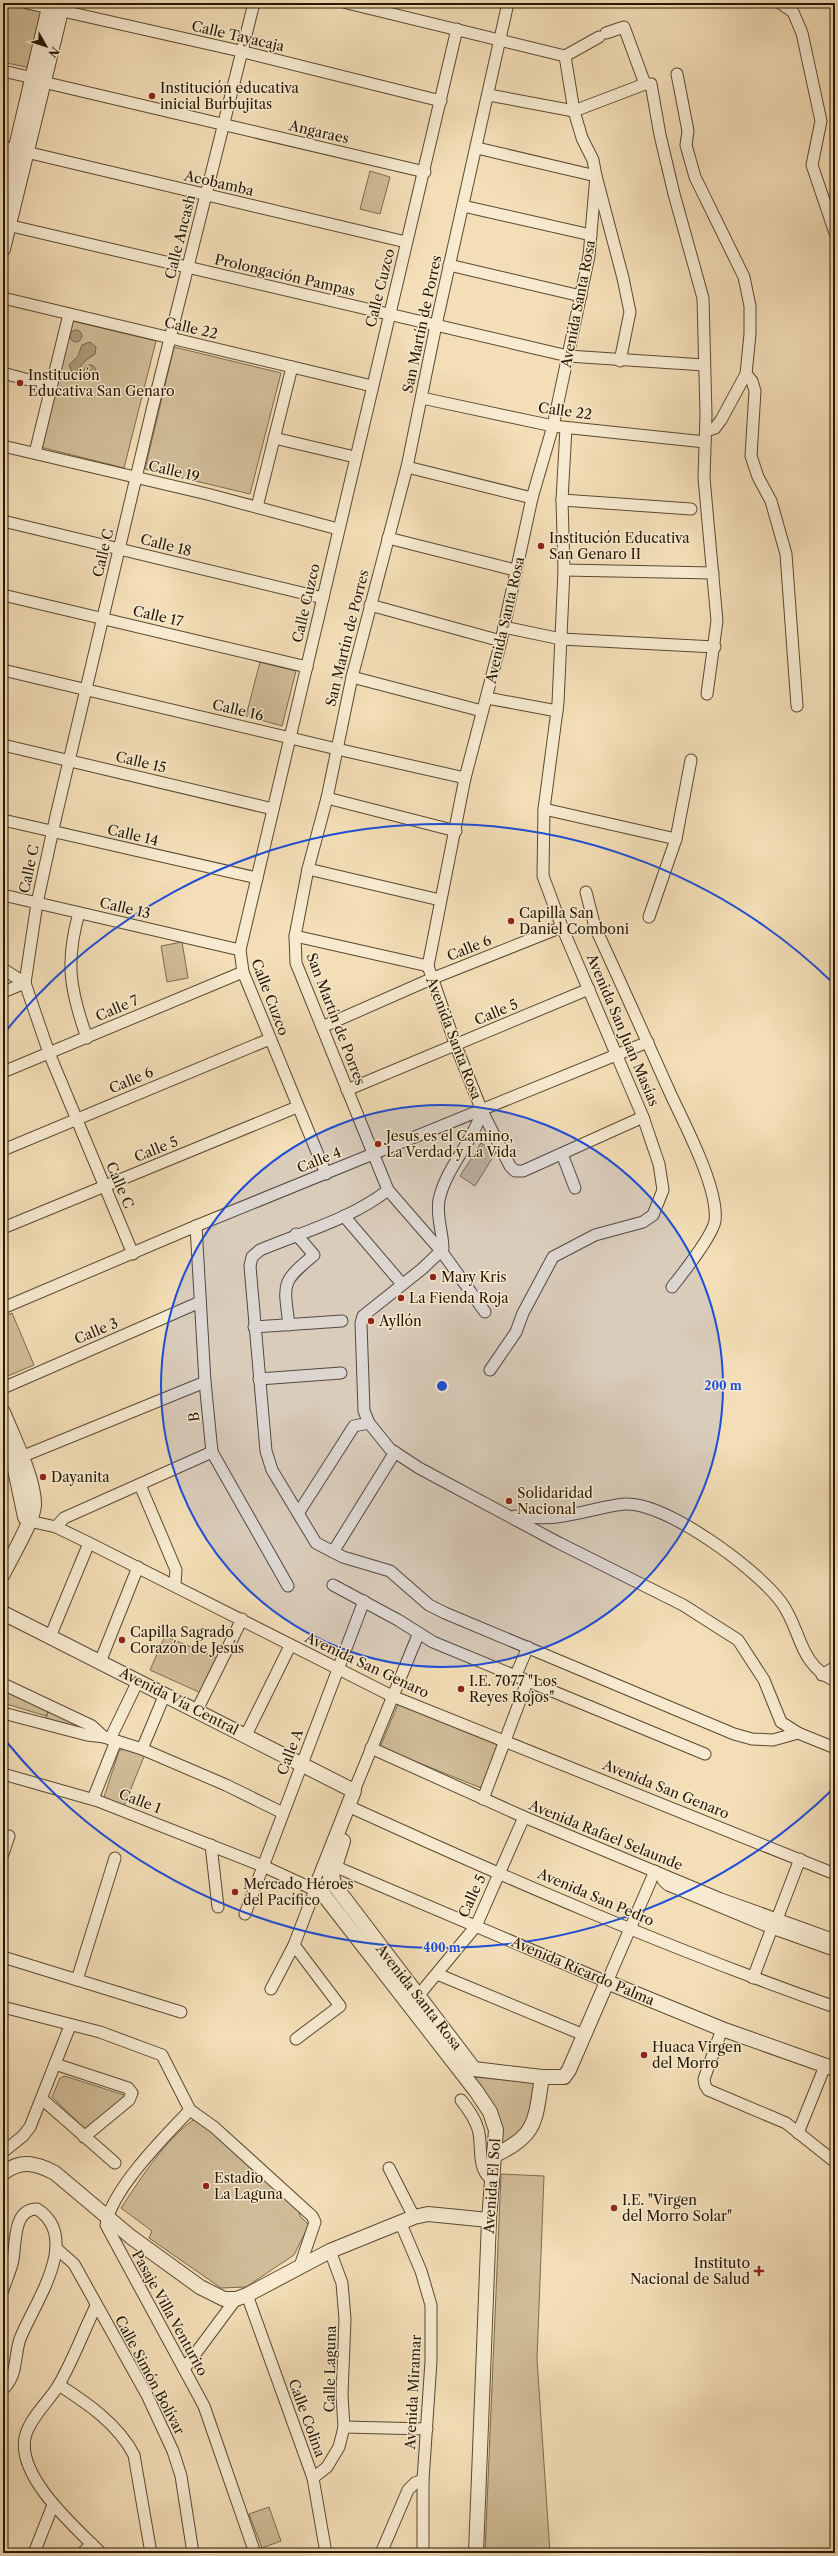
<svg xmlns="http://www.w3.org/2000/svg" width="838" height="2556" font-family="'Libre Caslon Text',serif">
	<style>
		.green { fill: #d0bc98; stroke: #7c6a4d }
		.water { fill: #ae9a79; stroke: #786649 }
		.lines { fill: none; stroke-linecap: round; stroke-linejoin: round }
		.minor-casing { stroke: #5a492f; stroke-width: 13 }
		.tertiary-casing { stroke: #5a492f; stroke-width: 16 }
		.minor { stroke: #f7ead0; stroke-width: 11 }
		.tertiary { stroke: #f7ead0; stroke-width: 14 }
		.ring { fill: none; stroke: #1d4ed8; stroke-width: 2 }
		.poi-dot { fill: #8f2418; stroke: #f7ead0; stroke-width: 1.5 }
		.labels { text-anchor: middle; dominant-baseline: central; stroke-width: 3; stroke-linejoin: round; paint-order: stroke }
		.street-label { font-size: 14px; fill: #271702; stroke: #f7ead0 }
		.poi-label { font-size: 14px; fill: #271702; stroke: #f7ead0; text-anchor: start }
		.centre { fill: #1d4ed8; stroke: #f7ead0; stroke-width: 2 }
		.ring-label { font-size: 12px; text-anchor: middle; font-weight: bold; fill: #1d4ed8; stroke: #f7ead0; stroke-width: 3; stroke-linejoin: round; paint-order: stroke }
	</style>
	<rect width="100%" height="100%" fill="#f3deb7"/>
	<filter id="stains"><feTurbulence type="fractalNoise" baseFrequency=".005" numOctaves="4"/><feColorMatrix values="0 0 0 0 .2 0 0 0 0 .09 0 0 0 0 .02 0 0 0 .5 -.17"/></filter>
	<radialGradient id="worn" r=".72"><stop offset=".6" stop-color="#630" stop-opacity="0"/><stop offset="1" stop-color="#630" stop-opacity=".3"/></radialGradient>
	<g class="green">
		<polygon points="5,3 44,10 30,68 3,62"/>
		<polygon points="370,171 390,177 380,214 360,209"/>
		<polygon points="72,321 156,341 124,468 40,447"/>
		<polygon points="174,347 281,373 250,494 145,469"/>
		<polygon points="260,662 296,671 282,726 246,716"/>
		<polygon points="182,942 188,978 167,982 161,946"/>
		<polygon points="481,1143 496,1152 475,1186 460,1176"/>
		<polygon points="12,1313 34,1365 3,1378 3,1317"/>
		<polygon points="165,1636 217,1658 201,1693 150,1670"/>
		<polygon points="7,1691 48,1711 46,1716 3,1703"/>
		<polygon points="398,1704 499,1745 481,1788 380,1747"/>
		<polygon points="49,1710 87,1728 87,1730 46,1718"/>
		<polygon points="123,1749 145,1754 124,1806 106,1800 104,1797 119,1751"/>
		<polygon points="65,2076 124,2095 126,2098 86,2130 52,2097 60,2078"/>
		<polygon points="475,2077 536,2083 526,2128 501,2146 494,2113"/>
		<path d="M196,2118l103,89 1,9 9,9 -15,30 -48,32 -25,1 -72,-50 3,-7 -31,-23c21,-31 43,-68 75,-90z"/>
		<polygon points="501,2174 544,2176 537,2359 550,2553 485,2553"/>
		<polygon points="269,2507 281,2541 262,2548 249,2514"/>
	</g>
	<g class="water">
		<circle cx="76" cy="336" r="6"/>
		<polygon points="90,342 96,347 95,354 85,361 76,372 72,372 69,365 78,356 82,345"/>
		<circle cx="90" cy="371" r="6"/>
	</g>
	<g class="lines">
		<defs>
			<g id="minor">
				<polyline points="27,3 240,51 441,101"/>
				<polyline points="347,3 565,56 599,37"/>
				<polyline points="780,3 793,12 802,33 821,121 812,165 835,233"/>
				<polyline points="606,33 624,27 645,84"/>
				<polyline points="565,56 574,111 582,138 593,160 596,176 589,256 553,426 532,498 501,641 465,778 428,966 456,1046 482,1111 510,1166 515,1171 523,1171 643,1117"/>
				<polyline points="3,71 33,78"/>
				<polyline points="677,74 688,131 686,145 695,177 744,277 750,306 750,334 746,374 721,420 715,428 706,431"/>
				<polyline points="43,82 425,172"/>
				<polyline points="489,95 574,111 645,84 651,84 660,135 674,194 703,298 706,415 704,478 717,621 707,694"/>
				<polyline points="3,147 15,150"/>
				<polyline points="477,148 596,176 623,278 630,312 620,361"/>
				<polyline points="26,152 406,242"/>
				<polyline points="463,206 591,235"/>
				<polyline points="3,224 568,356 704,365"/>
				<polyline points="449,265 581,296"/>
				<polyline points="3,298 372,386"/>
				<polyline points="3,373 51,386"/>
				<polyline points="746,374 752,381 755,391 751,456 758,477 771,501 786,554 797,706"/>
				<polyline points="422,398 553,426 705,442"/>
				<polyline points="274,438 355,457"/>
				<polyline points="3,446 207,494 338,529"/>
				<polyline points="35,453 69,314"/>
				<polyline points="407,467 532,498"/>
				<polyline points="562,500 691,509"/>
				<polyline points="257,507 292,367"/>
				<polyline points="3,521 323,598"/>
				<polyline points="388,538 515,570"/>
				<polyline points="564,570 713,573"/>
				<polyline points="3,595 307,667"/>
				<polyline points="370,605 501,641"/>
				<polyline points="504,627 561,639 715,647"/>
				<polyline points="3,670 337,749 465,778"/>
				<polyline points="352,677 482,711"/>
				<polyline points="487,698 557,711"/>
				<polyline points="3,745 273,809"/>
				<polyline points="327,798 456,831"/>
				<polyline points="544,809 676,839"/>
				<polyline points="3,820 257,878"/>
				<polyline points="308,869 440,900"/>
				<path d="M586,892l9,35c26,56 51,112 76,168 14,30 48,94 44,126 -3,16 -32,52 -43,66"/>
				<polyline points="3,895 240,950"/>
				<path d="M79,913c-14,49 -9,77 8,125"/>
				<polyline points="649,917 676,839 691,760"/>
				<polyline points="295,936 428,966"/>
				<polyline points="3,969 25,983"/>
				<polyline points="3,992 25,983"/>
				<polyline points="322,1027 431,979 562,927"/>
				<polyline points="3,1072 243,972"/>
				<polyline points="347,1090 589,989"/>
				<path d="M482,1111c-9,31 -36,56 -43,89 -3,17 4,33 4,49l-21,20 -59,47 -2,7 3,88 5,12 21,26 29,19 140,75 124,62 55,35 26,40 17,42 17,11 37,15"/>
				<polyline points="3,1150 270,1039"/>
				<polyline points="562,1154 575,1188"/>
				<polyline points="326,1174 243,972 240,950 457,29"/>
				<path d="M388,1190c-37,29 -85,42 -128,60l-8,7 -2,9 16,185 6,19 44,73 27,14 47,14 39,34 16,8 289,121 18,5 21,1 25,-7"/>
				<polyline points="344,1216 402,1284"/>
				<polyline points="196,1226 205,1382 212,1452 288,1586"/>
				<polyline points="3,1228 297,1107"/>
				<polyline points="133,1254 49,1053 25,983 37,903 56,816 152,410 254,3"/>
				<polyline points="3,1308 196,1226 648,1042"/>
				<polyline points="485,1312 442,1252 388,1190 296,963 295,936 308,869 327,798 352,677 407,467 436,325 508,3"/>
				<path d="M289,1325c-5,-42 -9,-42 25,-70l-18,-21"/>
				<polyline points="254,1327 342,1321"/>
				<polyline points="490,1370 516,1332 523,1313 553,1257 595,1235 643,1222 653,1215 663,1190 659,1164 643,1117 562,927 543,876 544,809 558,703 564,570 562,500 566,428"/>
				<polyline points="259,1379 341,1373"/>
				<polyline points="3,1388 200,1302"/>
				<polyline points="21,1457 205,1382"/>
				<polyline points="140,1485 176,1570 175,1584"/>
				<polyline points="299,1512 354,1426 369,1423"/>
				<path d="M515,1516c16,2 32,3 48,0 21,-3 41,-10 62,-12 41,-2 132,65 156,98 21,28 16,61 54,79"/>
				<polyline points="29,1521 56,1527 89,1543 392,1696 835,1874"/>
				<polyline points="56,1527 64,1518 212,1452"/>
				<polyline points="333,1552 395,1452"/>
				<polyline points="333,1585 398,1620 433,1642 705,1754"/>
				<polyline points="50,1637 89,1543"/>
				<polyline points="100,1662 138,1567"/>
				<polyline points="822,1675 835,1667"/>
				<polyline points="515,1677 528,1647"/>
				<polyline points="3,1684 92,1726 104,1737"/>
				<polyline points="197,1710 242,1619"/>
				<polyline points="3,1713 87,1735 104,1737 142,1749 226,1785 283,1813"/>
				<polyline points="246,1735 290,1646"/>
				<polyline points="110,1739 138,1681"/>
				<polyline points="371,1748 524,1817 721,1899 835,1940"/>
				<polyline points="142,1749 165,1694"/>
				<polyline points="3,1774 98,1801 263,1866 315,1890 294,1945 271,1989"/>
				<polyline points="354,1791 418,1635"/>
				<polyline points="93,1799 116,1741"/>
				<polyline points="483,1799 527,1682"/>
				<path d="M348,1806c160,73 322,143 487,201"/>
				<polyline points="211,1845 218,1907"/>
				<polyline points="3,1854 9,1836"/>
				<polyline points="334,1866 607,1982 655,1871"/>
				<polyline points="661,1874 663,1880 668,1885 772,1928 834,1950"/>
				<polyline points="245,1914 364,1601"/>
				<polyline points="777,1919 800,1859"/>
				<polyline points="294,1945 340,2006 296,2039"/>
				<polyline points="3,1957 181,2012"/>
				<polyline points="437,1974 584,2035"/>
				<polyline points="753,1978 772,1928"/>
				<polyline points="77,1980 115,1858"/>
				<polyline points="418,1996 476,1926 524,1817"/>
				<polyline points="3,2007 100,2032 162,2055 190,2110 214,2127 312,2216 315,2222 300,2266"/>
				<polyline points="722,2029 704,2079 705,2085 708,2090 786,2123 835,2162"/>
				<polyline points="55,2064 128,2088 132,2093 129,2100 84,2137"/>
				<polyline points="42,2099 115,2163"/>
				<path d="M461,2100c7,9 14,18 17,29 5,16 -2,39 13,50"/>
				<path d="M190,2110c-25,26 -79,80 -84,115l98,181 51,147"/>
				<polyline points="798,2133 825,2066"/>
				<polyline points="3,2152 23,2136 30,2127 70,2026"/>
				<polyline points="389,2168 414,2217"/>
				<polyline points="401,2224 421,2271 431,2305 431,2361 423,2480 423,2553"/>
				<polyline points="56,2248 74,2264 147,2395 173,2451 181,2476 193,2553"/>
				<path d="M3,2290c3,-10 8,-20 10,-30 3,-18 0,-51 24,-51 46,29 -4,96 -17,130 -6,17 -2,37 -17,50"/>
				<polyline points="247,2295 313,2478 326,2553"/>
				<path d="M96,2306c-13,26 -23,55 -38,80 -9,15 -27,31 -32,48 -13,40 50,94 75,119"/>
				<polyline points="184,2369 236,2299"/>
				<path d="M59,2385c28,18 59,39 75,70l17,98"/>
				<polyline points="344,2427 427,2429"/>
				<polyline points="313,2478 327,2467 339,2447 344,2427 342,2395 345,2319 342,2283 330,2251"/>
				<polyline points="34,2553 53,2505"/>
				<polyline points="82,2553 92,2544"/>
				<polyline points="381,2553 408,2490 415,2483 423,2480"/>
			</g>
			<g id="tertiary">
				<polyline points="3,202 50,3"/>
				<polyline points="3,249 63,3"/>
				<path d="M3,1412c10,25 31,66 31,92 1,14 -24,55 -31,70"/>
				<polyline points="3,1438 13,1460 25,1517 29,1521"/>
				<polyline points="3,1613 354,1791 315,1890 323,1894 476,2091 490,2112 496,2130 489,2220 476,2553"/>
				<polyline points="343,1841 332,1876 335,1886 474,2069 542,2077 564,2077 569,2070 607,1982 722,2029 835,2069"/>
				<path d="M495,2155c43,-20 40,-35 47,-78"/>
				<path d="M3,2173c18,-14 33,-10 52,0l76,64 69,50 24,12h12l11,-4 83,-44 84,-34 14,-3 61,6"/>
			</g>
		</defs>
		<use href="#minor" class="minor-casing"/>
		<use href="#tertiary" class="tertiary-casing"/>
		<use href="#minor" class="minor"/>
		<use href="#tertiary" class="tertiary"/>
	</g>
	<circle cx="442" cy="1386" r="281" fill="#1d4ed8" fill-opacity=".12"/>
	<g class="ring">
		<circle cx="442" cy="1386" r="281"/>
		<path d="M832 1790A562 562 0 0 1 5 1740M5 1032A562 562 0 0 1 832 982"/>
	</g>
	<g class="poi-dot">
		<circle cx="152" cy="96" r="4"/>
		<circle cx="20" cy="383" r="4"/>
		<circle cx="541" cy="546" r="4"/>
		<circle cx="511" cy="921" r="4"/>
		<circle cx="378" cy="1144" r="4"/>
		<circle cx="433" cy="1277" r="4"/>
		<circle cx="401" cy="1298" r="4"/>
		<circle cx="371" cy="1321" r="4"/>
		<circle cx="43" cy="1477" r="4"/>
		<circle cx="509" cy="1501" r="4"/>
		<circle cx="122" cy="1640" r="4"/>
		<circle cx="461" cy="1689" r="4"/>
		<circle cx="235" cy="1892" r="4"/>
		<circle cx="644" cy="2055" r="4"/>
		<circle cx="206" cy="2186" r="4"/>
		<circle cx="614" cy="2208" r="4"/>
		<path d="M757 2265h4v4h4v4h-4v4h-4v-4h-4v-4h4z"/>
	</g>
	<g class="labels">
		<g class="street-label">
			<text transform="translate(238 36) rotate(13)">Calle Tayacaja</text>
			<text transform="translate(319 132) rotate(13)">Angaraes</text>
			<text transform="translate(219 183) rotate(13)">Acobamba</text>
			<text transform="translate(180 237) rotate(-76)">Calle Ancash</text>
			<text transform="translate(285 275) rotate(13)">Prolongación Pampas</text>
			<text transform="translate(380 288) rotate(-76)">Calle Cuzco</text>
			<text transform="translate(578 304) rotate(-79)">Avenida Santa Rosa</text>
			<text transform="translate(422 324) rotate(-78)">San Martín de Porres</text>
			<text transform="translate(191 328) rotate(13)">Calle 22</text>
			<text transform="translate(565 411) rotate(8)">Calle 22</text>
			<text transform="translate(174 471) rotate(13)">Calle 19</text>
			<text transform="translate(166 545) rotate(14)">Calle 18</text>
			<text transform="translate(103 553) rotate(-77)">Calle C</text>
			<text transform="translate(306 603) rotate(-77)">Calle Cuzco</text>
			<text transform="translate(158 616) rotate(13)">Calle 17</text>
			<text transform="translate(505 620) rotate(-77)">Avenida Santa Rosa</text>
			<text transform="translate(347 638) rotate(-76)">San Martín de Porres</text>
			<text transform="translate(238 710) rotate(13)">Calle 16</text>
			<text transform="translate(141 762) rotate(13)">Calle 15</text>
			<text transform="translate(133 835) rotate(13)">Calle 14</text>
			<text transform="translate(29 869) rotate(-78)">Calle C</text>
			<text transform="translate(125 908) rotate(13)">Calle 13</text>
			<text transform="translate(469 948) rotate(-22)">Calle 6</text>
			<text transform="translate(270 997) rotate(69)">Calle Cuzco</text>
			<text transform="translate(117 1008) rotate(-23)">Calle 7</text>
			<text transform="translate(496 1012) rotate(-23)">Calle 5</text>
			<text transform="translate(336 1019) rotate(69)">San Martín de Porres</text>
			<text transform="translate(623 1030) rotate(67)">Avenida San Juan Masías</text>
			<text transform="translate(454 1038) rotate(69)">Avenida Santa Rosa</text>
			<text transform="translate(131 1080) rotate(-23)">Calle 6</text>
			<text transform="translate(156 1149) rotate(-22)">Calle 5</text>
			<text transform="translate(319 1160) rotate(-22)">Calle 4</text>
			<text transform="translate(120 1185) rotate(67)">Calle C</text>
			<text transform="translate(96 1331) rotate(-23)">Calle 3</text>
			<text transform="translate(194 1417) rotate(-96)">B</text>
			<text transform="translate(367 1665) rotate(25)">Avenida San Genaro</text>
			<text transform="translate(179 1701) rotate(27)">Avenida Vía Central</text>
			<text transform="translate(290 1752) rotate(-69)">Calle A</text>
			<text transform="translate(666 1789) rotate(22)">Avenida San Genaro</text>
			<text transform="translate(140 1801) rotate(21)">Calle 1</text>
			<text transform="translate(606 1835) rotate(22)">Avenida Rafael Selaunde</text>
			<text transform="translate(472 1896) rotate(-65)">Calle 5</text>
			<text transform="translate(596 1897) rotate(23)">Avenida San Pedro</text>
			<text transform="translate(583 1971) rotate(23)">Avenida Ricardo Palma</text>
			<text transform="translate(419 1997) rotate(52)">Avenida Santa Rosa</text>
			<text transform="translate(492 2186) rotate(-86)">Avenida El Sol</text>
			<text transform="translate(170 2313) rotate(61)">Pasaje Villa Venturito</text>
			<text transform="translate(330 2369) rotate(-89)">Calle Laguna</text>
			<text transform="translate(150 2375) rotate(62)">Calle Simón Bolívar</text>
			<text transform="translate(413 2392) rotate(-87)">Avenida Miramar</text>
			<text transform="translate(307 2418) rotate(70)">Calle Colina</text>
		</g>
		<g class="poi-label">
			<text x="160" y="88">Institución educativa<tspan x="160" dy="16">inicial Burbujitas</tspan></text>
			<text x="28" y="375">Institución<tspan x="28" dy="16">Educativa San Genaro</tspan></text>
			<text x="549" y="538">Institución Educativa<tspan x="549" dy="16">San Genaro II</tspan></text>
			<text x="519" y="913">Capilla San<tspan x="519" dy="16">Daniel Comboni</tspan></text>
			<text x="386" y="1136">Jesus es el Camino,<tspan x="386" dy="16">La Verdad y La Vida</tspan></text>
			<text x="441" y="1277">Mary Kris</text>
			<text x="409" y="1298">La Fienda Roja</text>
			<text x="379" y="1321">Ayllón</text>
			<text x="51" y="1477">Dayanita</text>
			<text x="517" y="1493">Solidaridad<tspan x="517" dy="16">Nacional</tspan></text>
			<text x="130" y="1632">Capilla Sagrado<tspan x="130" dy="16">Corazón de Jesús</tspan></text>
			<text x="469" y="1681">I.E. 7077 "Los<tspan x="469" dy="16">Reyes Rojos"</tspan></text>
			<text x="243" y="1884">Mercado Héroes<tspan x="243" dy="16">del Pacífico</tspan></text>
			<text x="652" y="2047">Huaca Virgen<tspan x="652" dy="16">del Morro</tspan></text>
			<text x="214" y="2178">Estadio<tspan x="214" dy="16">La Laguna</tspan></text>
			<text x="622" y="2200">I.E. "Virgen<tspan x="622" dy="16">del Morro Solar"</tspan></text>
			<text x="750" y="2263" text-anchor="end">Instituto<tspan x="750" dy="16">Nacional de Salud</tspan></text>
		</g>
	</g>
	<circle cx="442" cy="1386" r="6" class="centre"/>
	<g class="ring-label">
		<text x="723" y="1390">200 m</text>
		<text x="442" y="1952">400 m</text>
	</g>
	<rect width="838" height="2556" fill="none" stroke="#f3deb7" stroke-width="16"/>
	<rect x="4" y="4" width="830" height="2548" fill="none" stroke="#271702" stroke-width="2"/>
	<rect x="8" y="8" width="822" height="2540" fill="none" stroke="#271702"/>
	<g transform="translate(46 46) rotate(129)" stroke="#f7ead0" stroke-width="3" paint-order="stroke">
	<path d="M0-3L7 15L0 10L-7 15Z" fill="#271702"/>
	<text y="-6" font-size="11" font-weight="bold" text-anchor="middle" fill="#271702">N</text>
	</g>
	<rect width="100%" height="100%" filter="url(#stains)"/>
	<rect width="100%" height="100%" fill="url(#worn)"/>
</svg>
